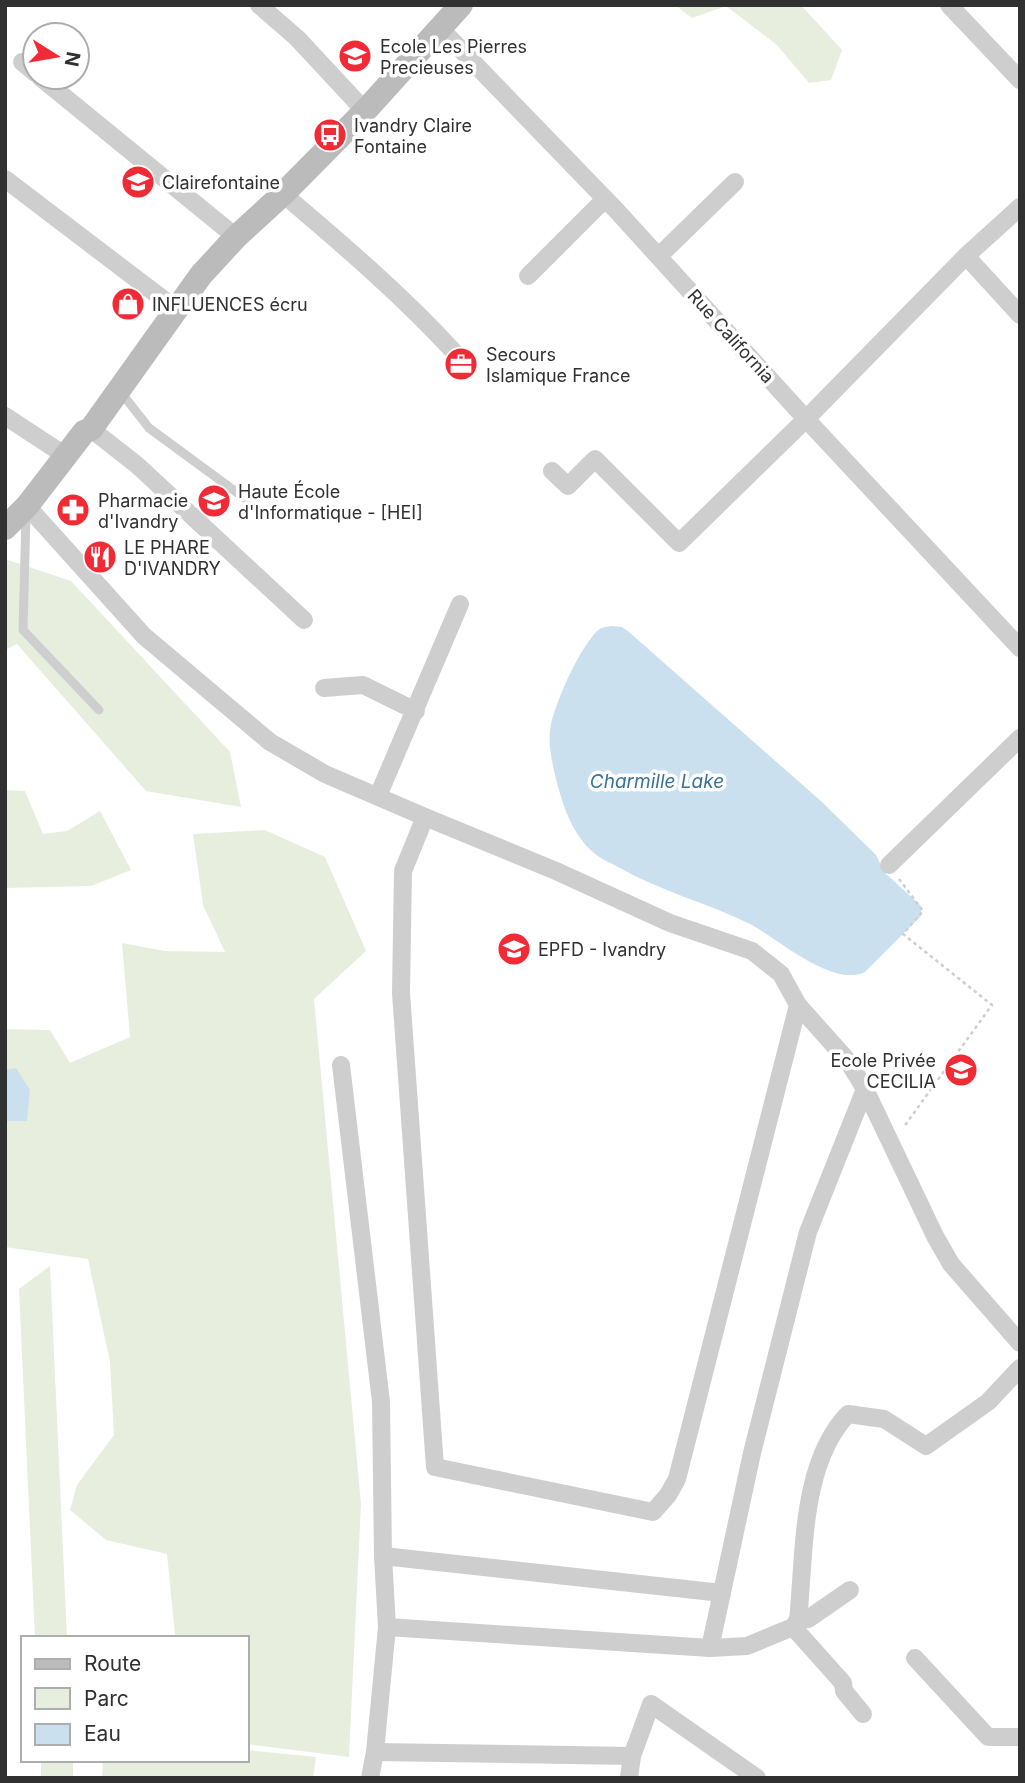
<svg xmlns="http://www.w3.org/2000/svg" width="1025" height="1783" font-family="Inter,sans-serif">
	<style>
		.green { fill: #e7eede }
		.water { fill: #cae0ef }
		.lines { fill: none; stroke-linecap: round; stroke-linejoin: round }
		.path { stroke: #cecece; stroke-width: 2.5; stroke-dasharray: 3.5 3.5; stroke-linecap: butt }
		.service { stroke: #cecece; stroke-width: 9 }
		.minor { stroke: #cecece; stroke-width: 18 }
		.secondary { stroke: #bbb; stroke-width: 24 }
		.labels { text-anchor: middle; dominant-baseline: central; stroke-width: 7; stroke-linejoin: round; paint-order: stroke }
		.poi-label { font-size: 18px; fill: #313131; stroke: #fff; text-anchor: start }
		.street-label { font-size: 18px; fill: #313131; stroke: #fff }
		.water-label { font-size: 19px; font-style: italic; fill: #397299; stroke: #fff }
	</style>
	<rect width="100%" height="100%" fill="#fff"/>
	<g class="green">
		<polygon points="675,5 801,5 842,50 831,80 809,83 777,45 726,6 692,18"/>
		<polygon points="5,559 71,581 230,752 241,807 146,791 17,644 5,650"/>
		<polygon points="5,790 25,791 43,834 67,831 100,811 131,870 91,886 5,888"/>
		<polygon points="265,830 325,857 366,951 314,999 361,1504 349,1757 247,1744 247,1638 115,1638 117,1635 175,1635 167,1554 106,1540 70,1510 77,1485 114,1435 110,1362 88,1259 5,1247 5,1029 50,1030 70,1063 130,1037 122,943 165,951 225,952 203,905 193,834"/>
		<polygon points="50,1266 67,1638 35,1638 19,1289"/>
		<polygon points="247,1750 316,1757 313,1778 102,1778 103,1760 247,1760"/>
		<rect x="41" y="1760" width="32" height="18"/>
	</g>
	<g class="water">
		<path d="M611,626l11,1 7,5 193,170 54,53 8,17 37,34v10l-56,56c-32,16 -88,-34 -115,-48 -43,-21 -90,-33 -132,-57 -7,-4 -17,-8 -23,-13 -23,-19 -32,-48 -39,-75 -10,-42 -9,-52 8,-92 6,-14 24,-51 37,-59 0,0 10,-2 10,-2z"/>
		<polygon points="16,1068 30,1090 27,1121 5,1121 5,1070"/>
	</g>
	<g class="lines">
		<polyline class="path" points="899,879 923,911 903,934 992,1005 903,1128"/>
		<g class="service">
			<polyline points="120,391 149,428 262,511"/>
			<polyline points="26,515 23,630 99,710"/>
		</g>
		<g class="minor">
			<polyline points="259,5 297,38 365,111"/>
			<polyline points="949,5 1020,80"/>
			<polyline points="439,27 617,211 806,419 1020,648"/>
			<polyline points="22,62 35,73"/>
			<polyline points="40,77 236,237"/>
			<polyline points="5,179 176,309"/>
			<path d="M283,194c60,51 119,101 172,159"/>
			<polyline points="659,256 735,182"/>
			<polyline points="966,256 1020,315"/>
			<polyline points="528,276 605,199"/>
			<polyline points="5,416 66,456"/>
			<polyline points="91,429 137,465 304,620"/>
			<polyline points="552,471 568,486 595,459 679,543 806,419 966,256 1020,207"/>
			<polyline points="27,506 144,636 270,742 325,774 425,817 556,871 670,923 752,951 781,974 798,1005 677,1479 668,1495 653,1512 435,1467 401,993 403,871 425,817"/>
			<polyline points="324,688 363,685 416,711"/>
			<polyline points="378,796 460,604"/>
			<polyline points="889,865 1020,738"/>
			<polyline points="798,1005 848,1061 865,1089 935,1236 951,1264 1020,1343"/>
			<polyline points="341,1065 381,1402 383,1556 387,1627 375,1752 370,1778"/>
			<polyline points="383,1556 722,1593"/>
			<polyline points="798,1620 808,1619 850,1590"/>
			<path d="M387,1627l323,21 37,-2 46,-19 5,-7c7,-65 2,-156 50,-206l36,5 42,27 62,-44 32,-34"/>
			<polyline points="793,1627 843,1683 844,1691 863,1714"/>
			<polyline points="710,1648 752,1453 808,1232 865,1089"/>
			<polyline points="915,1658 988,1737 1020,1737"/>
			<polyline points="375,1752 632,1756"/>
			<polyline points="629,1778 632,1756 651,1704 757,1778"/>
		</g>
		<polyline class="secondary" points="5,528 27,506 84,432 91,429 201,275 236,237 283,194 365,111 461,5"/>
	</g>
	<defs>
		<symbol id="school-disc" viewBox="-11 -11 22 22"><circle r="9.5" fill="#f02b36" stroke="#fff"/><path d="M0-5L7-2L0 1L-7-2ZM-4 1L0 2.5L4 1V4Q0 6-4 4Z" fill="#fff"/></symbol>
		<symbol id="bus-disc" viewBox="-11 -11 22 22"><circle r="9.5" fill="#f02b36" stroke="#fff"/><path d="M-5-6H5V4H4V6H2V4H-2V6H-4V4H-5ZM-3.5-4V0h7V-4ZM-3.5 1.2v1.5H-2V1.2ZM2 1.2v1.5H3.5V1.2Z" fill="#fff"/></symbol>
		<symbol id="shop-disc" viewBox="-11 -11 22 22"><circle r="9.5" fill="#f02b36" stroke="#fff"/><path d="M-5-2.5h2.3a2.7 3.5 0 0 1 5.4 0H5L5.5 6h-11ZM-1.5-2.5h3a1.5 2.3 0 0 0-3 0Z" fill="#fff"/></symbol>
		<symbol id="office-disc" viewBox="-11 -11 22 22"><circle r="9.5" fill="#f02b36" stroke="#fff"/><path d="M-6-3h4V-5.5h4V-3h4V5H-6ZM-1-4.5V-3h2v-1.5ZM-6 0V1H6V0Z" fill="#fff"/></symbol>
		<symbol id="pharmacy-disc" viewBox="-11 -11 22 22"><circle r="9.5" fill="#f02b36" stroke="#fff"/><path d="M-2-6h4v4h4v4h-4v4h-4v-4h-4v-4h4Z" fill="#fff"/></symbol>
		<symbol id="restaurant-disc" viewBox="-11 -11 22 22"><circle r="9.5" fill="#f02b36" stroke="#fff"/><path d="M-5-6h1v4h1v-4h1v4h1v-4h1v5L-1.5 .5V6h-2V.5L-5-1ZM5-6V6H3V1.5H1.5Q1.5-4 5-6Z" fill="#fff"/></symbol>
	</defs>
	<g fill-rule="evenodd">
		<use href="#school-disc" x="336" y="37" width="38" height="38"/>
		<use href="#bus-disc" x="311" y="116" width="38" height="38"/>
		<use href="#school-disc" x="119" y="163" width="38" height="38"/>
		<use href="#shop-disc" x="109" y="285" width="38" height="38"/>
		<use href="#office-disc" x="442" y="345" width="38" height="38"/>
		<use href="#school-disc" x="195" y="482" width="38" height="38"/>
		<use href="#pharmacy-disc" x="54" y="491" width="38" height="38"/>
		<use href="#restaurant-disc" x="81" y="538" width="38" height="38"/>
		<use href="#school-disc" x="495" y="930" width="38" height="38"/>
		<use href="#school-disc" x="942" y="1051" width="38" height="38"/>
	</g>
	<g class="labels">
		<g class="poi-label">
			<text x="380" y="46">Ecole Les Pierres<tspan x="380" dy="21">Precieuses</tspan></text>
			<text x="354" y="125">Ivandry Claire<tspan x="354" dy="21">Fontaine</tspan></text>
			<text x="162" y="182">Clairefontaine</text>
			<text x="152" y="304">INFLUENCES écru</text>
			<text x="486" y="354">Secours<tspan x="486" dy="21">Islamique France</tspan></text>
			<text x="238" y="491">Haute École<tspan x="238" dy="21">d'Informatique - [HEI]</tspan></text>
			<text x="98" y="500">Pharmacie<tspan x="98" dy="21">d'Ivandry</tspan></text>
			<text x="124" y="547">LE PHARE<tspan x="124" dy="21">D'IVANDRY</tspan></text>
			<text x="538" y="949">EPFD - Ivandry</text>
			<text x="936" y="1060" text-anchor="end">Ecole Privée<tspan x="936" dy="21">CECILIA</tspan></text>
		</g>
		<g class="street-label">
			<text transform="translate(731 336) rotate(48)">Rue California</text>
		</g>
		<g class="water-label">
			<text x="657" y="781">Charmille Lake</text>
		</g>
	</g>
	<rect width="1025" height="1783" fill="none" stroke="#313131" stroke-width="14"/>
	<rect x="21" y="1636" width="228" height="126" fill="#ffffff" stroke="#adadad" stroke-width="2"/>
	<rect x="35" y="1659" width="35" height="10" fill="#bbbbbb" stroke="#adadad" stroke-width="2"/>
	<text x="84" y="1671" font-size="21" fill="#313131">Route</text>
	<rect x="35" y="1688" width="35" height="21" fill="#e7eede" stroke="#adadad" stroke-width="2"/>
	<text x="84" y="1706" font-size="21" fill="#313131">Parc</text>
	<rect x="35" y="1724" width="35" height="21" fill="#cae0ef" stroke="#adadad" stroke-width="2"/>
	<text x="84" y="1741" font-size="21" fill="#313131">Eau</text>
	<g transform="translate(56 56) rotate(101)"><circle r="33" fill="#ffffff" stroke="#adadad" stroke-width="2"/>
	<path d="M0-5L12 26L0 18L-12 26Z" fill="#f02b36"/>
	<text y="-10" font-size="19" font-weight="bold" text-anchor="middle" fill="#313131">N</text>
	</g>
</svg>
